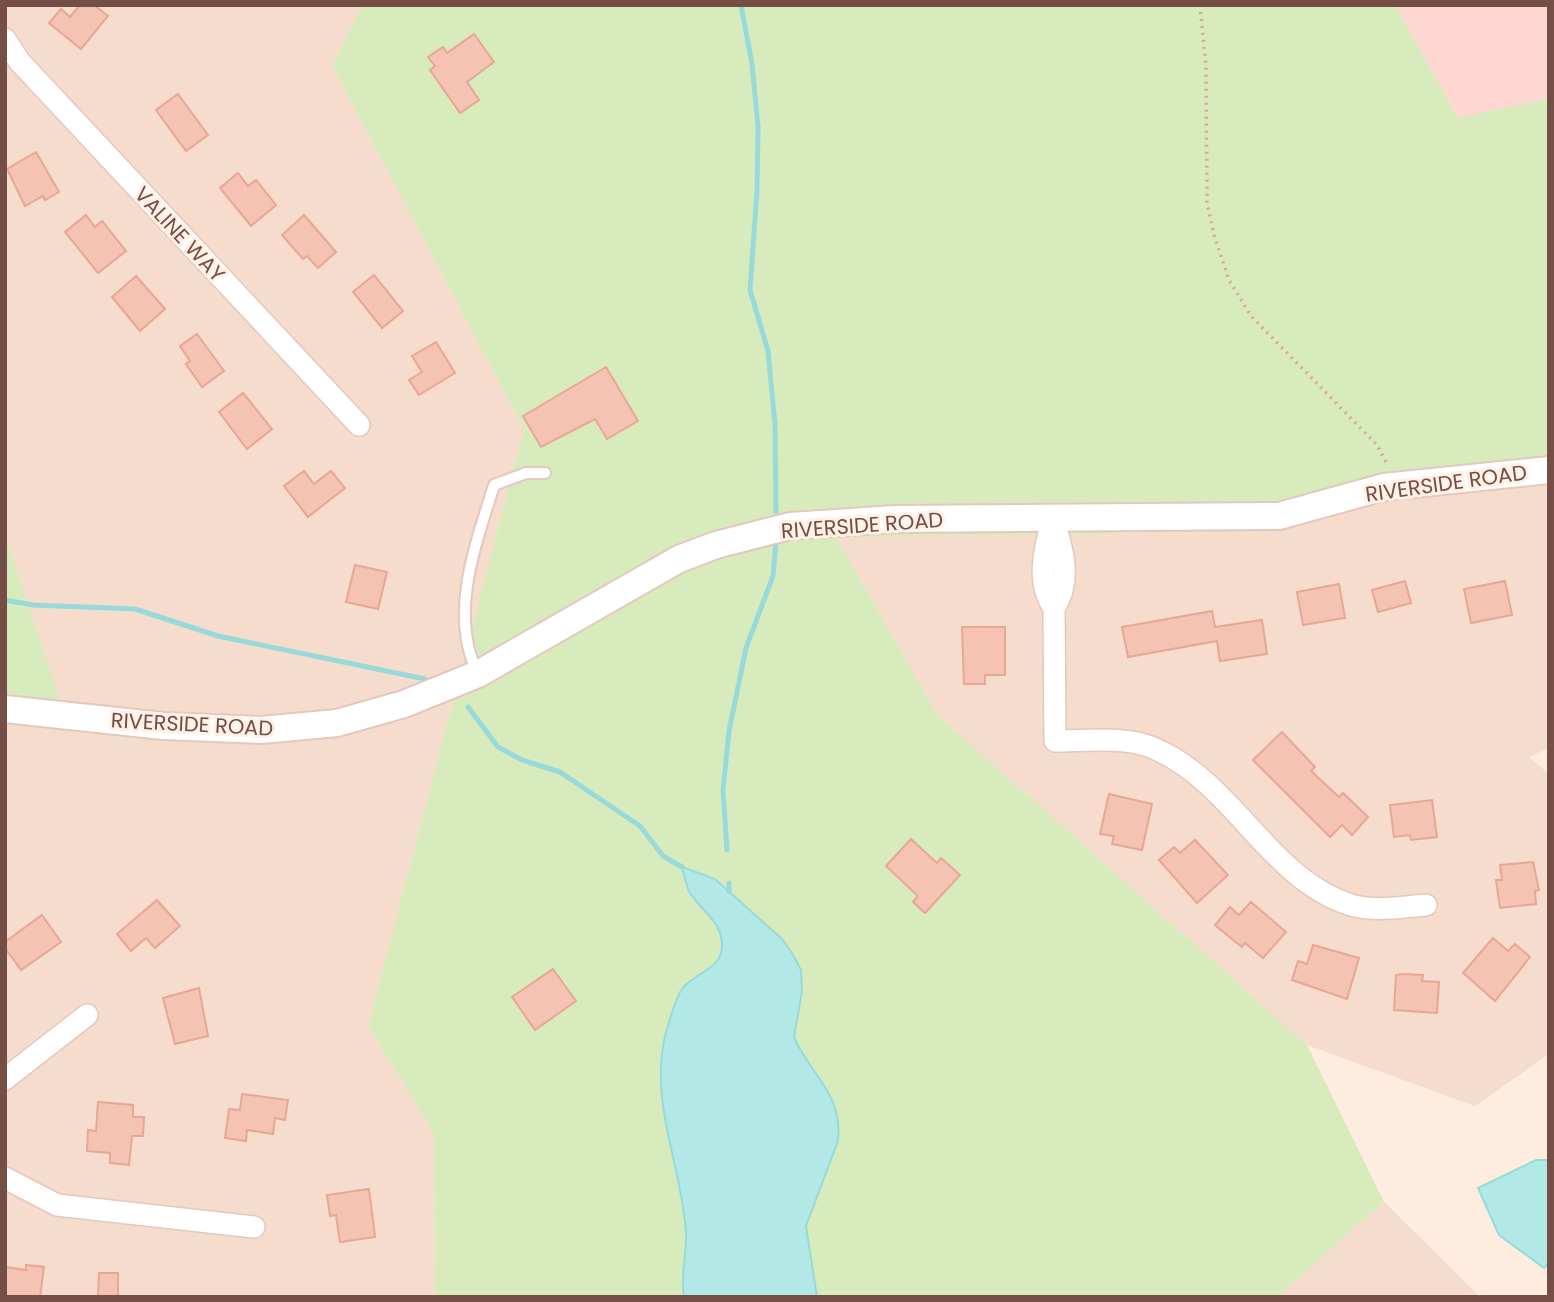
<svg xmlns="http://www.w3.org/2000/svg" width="1554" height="1302" font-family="Poppins,sans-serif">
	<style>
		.residential { fill: #f5dccc }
		.commercial { fill: #ffd7d1 }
		.green { fill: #d8ebbd }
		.water { fill: #b2e8e6; stroke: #98dad9; stroke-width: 2 }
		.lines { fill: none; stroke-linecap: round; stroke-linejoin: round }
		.stream { stroke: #98dad9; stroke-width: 5 }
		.building { fill: #f5c3b4; stroke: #e8a694; stroke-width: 2 }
		.service-casing { stroke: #e4c8bd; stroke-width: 14 }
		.minor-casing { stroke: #e4c8bd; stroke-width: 24 }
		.tertiary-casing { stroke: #e4c8bd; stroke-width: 30 }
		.path { stroke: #d9a698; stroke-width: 3.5; stroke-dasharray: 2 5; stroke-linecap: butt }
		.service { stroke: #fff; stroke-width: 10 }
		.minor { stroke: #fff; stroke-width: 21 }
		.tertiary { stroke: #fff; stroke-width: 26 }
		.labels { text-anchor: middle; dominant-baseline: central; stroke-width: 6; stroke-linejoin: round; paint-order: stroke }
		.street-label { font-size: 21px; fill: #754e45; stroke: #fff1e6 }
	</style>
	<rect width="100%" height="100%" fill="#feecde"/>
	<g class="residential">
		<polygon points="5,5 362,5 332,66 524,429 368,1026 434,1133 435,1297 5,1297 5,725 68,727 5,534"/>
		<polygon points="1549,480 1549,748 1529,757 1549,774 1549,1054 1475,1106 1307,1045 937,714 836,537 1111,534"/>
		<polygon points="1384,1202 1480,1297 1277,1297"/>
	</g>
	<polygon class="commercial" points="1395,5 1549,5 1549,98 1458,119"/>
	<g class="green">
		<polygon points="362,5 1395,5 1458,118 1549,98 1549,480 1111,534 836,537 937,714 1307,1045 1384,1202 1277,1297 435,1297 434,1133 368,1026 524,429 332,66"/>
		<polygon points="5,534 69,728 5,725"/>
	</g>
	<g class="water">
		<path d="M682,867l33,12 67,60 10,14 9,17 1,21 -8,46c16,38 49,56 44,104l-32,85 11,71h-133c-4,-22 3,-42 2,-64 -4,-68 -38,-131 -20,-201 4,-13 8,-28 14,-40 11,-19 42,-21 42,-46 0,-25 -20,-34 -32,-53 -4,-8 -6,-17 -8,-26z"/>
		<polygon points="1536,1160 1549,1160 1549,1263 1544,1268 1499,1235 1478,1188"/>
	</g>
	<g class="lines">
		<g class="stream">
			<polyline points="741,5 752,64 758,127 757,190 750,290 768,351 775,425 776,513"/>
			<polyline points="5,600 33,605 135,609 218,636 425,679"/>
			<polyline points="468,707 498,747 522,760 560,772 640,826 663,856 682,867"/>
			<polyline points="727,850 723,790 729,731 746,648 773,576 776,541"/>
			<polyline points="729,883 729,891"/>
		</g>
	</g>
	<g class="building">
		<polygon points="80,5 94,5 108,16 81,49 49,23 61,9 70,17"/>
		<polygon points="474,34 494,62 467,82 479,100 460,113 430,70 435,66 428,57 443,47 447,53"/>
		<polygon points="178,94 208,135 186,151 156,110"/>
		<polygon points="36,152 59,192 45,200 43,196 25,206 7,169"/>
		<polygon points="238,173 248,186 256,180 276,205 251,226 220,188"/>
		<polygon points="86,215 95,227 102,221 126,251 98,273 65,232"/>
		<polygon points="304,215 336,252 318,268 307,256 303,259 282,235"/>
		<polygon points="374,275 403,311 382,328 353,292"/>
		<polygon points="136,276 165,309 140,331 112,297"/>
		<polygon points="197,334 224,371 202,387 186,364 190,361 180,346"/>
		<polygon points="436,342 455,373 419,395 409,380 422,372 412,356"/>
		<polygon points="606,367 638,421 607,439 595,419 541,447 523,416"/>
		<polygon points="243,393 272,429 247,449 219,412"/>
		<polygon points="304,471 314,484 331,471 345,488 308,517 284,486"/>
		<polygon points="355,565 387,572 378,609 346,602"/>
		<polygon points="1405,581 1411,603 1378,612 1372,590"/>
		<polygon points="1505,581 1512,615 1471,623 1464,589"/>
		<polygon points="1339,584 1345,618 1303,625 1297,592"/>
		<polygon points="1212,611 1215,627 1262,620 1267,654 1220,661 1217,641 1128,657 1122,627"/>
		<polygon points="962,627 1005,627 1005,675 985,675 985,684 964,684"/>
		<polygon points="1282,732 1315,767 1311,771 1339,797 1343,793 1368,817 1352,835 1342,825 1330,837 1253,760"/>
		<polygon points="1109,794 1152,804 1142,850 1112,844 1114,836 1100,834"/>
		<polygon points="1432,800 1437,837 1411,840 1410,835 1394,837 1390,805"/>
		<polygon points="911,839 937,863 941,858 960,875 925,913 913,902 918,896 886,866"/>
		<polygon points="1195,840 1228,875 1197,903 1159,860 1174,847 1180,853"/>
		<polygon points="1533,862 1539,890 1535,891 1536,904 1500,908 1496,880 1502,880 1500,865"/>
		<polygon points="157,900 180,926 155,948 146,938 131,951 117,934"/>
		<polygon points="1251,902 1286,932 1263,958 1245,943 1242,947 1215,925 1230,907 1239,915"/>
		<polygon points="42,915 61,942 21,970 5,948 5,942"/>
		<polygon points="1493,938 1508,951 1515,944 1530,957 1495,1001 1463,973"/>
		<polygon points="1313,945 1359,958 1347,999 1292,980 1298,961 1307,964"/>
		<polygon points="553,969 576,1001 535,1030 512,997"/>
		<polygon points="1403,974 1423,975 1422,981 1439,982 1437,1013 1394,1010 1396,975"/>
		<polygon points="199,988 208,1036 175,1044 163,998"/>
		<polygon points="242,1094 288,1100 285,1120 275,1118 273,1134 247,1130 246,1141 225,1138 229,1109 240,1110"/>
		<polygon points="98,1102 133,1105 133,1117 144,1117 143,1136 132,1136 129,1165 110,1163 110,1153 87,1151 88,1130 96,1131"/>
		<polygon points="369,1189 375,1237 340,1242 336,1215 330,1216 327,1195"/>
		<polygon points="26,1265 44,1267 40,1297 5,1297 5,1267 26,1270"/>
		<polygon points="99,1273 118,1273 118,1297 98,1297"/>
	</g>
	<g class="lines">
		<defs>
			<path id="service" d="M478,674c-30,-60 -2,-130 16,-189l32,-12h19"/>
			<g id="minor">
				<polyline points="5,39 19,61 359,425"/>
				<path d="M1053,520c10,28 19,62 1,88l1,133c29,0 68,-5 96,6 82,33 118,133 200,158 24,7 50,2 75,0"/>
				<path d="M1053,520c-9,28 -17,63 1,88"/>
				<polyline points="5,1079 87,1015"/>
				<polyline points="5,1178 57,1205 254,1227"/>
			</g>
			<polyline id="tertiary" points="5,709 163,726 261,730 337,723 404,704 478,674 679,559 716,545 790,526 895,519 1279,516 1384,487 1549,470"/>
		</defs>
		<use href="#service" class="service-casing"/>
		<use href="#minor" class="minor-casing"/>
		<use href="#tertiary" class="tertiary-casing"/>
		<polyline class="path" points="1200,5 1206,66 1207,202 1214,235 1229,280 1251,316 1377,445 1387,464"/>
		<use href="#service" class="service"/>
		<use href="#minor" class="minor"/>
		<use href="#tertiary" class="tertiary"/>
	</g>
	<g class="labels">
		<g class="street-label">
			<text transform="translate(180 234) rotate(47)">VALINE WAY</text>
			<text transform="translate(1446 483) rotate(-8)">RIVERSIDE ROAD</text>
			<text transform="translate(862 525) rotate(-4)">RIVERSIDE ROAD</text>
			<text transform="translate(192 724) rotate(3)">RIVERSIDE ROAD</text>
		</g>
	</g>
	<rect width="1554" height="1302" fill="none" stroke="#754e45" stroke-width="14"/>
</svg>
